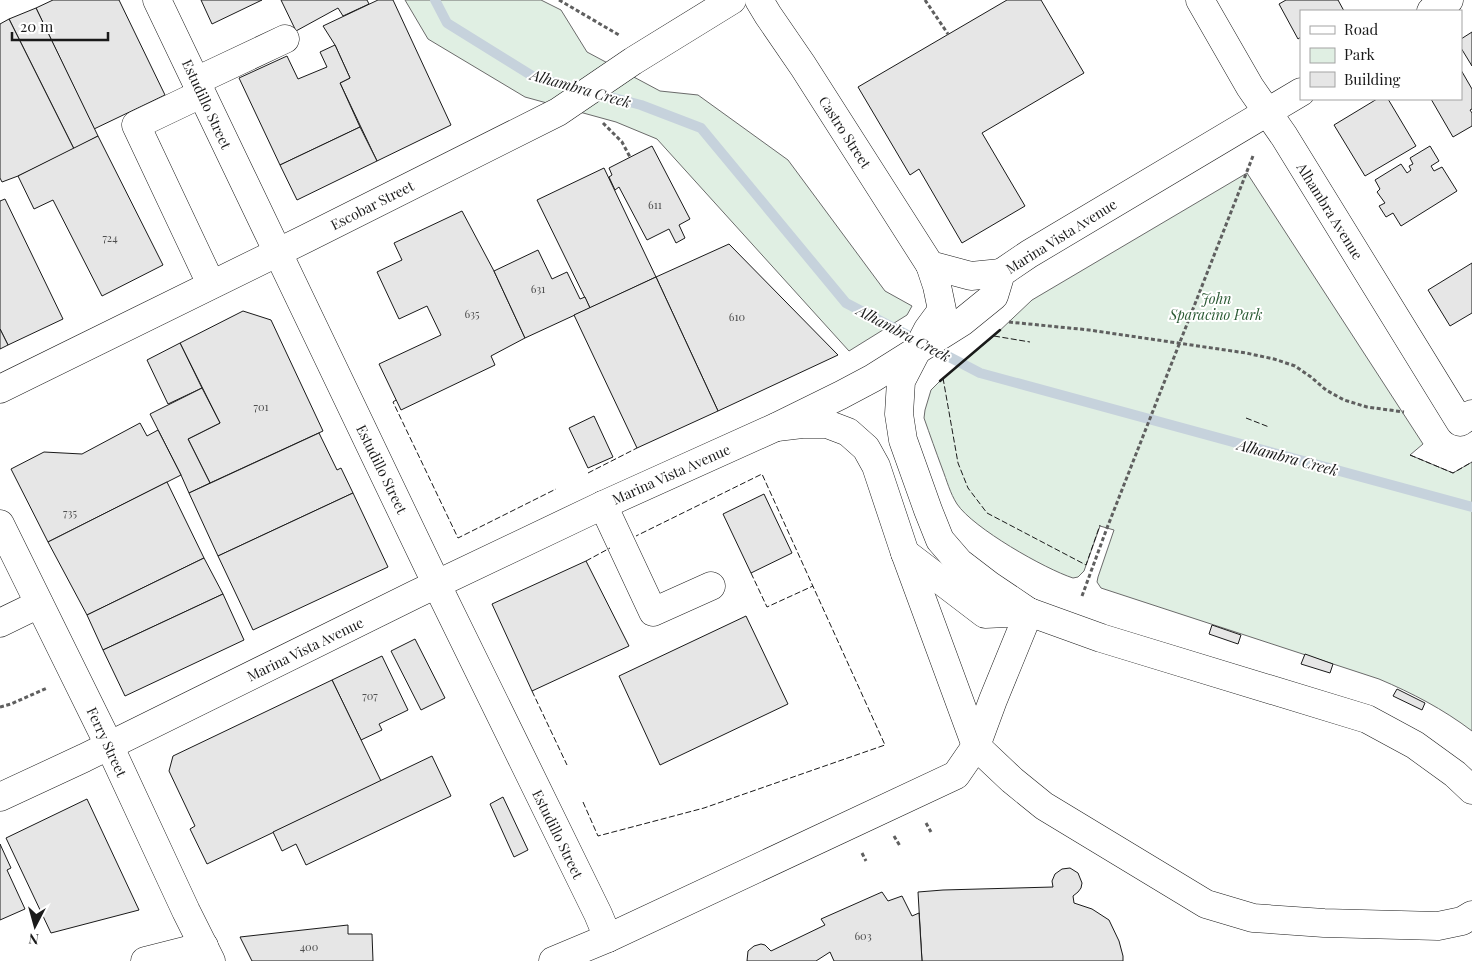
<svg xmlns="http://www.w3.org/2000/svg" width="1472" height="961" font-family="'Playfair Display',serif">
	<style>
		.green { fill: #e0efe3; stroke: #6a6a6a }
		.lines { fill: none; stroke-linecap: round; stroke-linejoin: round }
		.stream { stroke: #c6d2dc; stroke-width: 10 }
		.building { fill: #e6e6e6; stroke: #1a1a1a }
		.minor-casing { stroke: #1a1a1a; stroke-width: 29 }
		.major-casing { stroke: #1a1a1a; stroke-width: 29 }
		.path { stroke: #5f5f5f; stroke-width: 3; stroke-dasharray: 4 2.5; stroke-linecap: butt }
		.minor { stroke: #fff; stroke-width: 28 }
		.major { stroke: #fff; stroke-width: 28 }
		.fence { stroke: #1a1a1a; stroke-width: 1; stroke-dasharray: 6 2.5; stroke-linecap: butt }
		.wall { stroke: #1a1a1a; stroke-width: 2.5 }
		.labels { text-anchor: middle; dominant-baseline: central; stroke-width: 4; stroke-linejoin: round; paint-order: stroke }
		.number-label { font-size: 11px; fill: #4d4d4d }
		.street-label { font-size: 14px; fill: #1a1a1a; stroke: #fff }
		.park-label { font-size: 14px; font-style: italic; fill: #2b5a34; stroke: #fff }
		.water-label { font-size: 15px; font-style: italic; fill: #1a1a1a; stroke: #fff }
	</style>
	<rect width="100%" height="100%" fill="#fff"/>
	<g class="green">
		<polygon points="405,0 541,0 561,10 587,52 660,91 698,95 788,160 885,291 912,306 907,315 849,351 657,139 616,122 525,97 428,39"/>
		<path d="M1247,173l176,271 -13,11 43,18 19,-11v269c-29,-22 -60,-38 -93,-52l-278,-91 -4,-6 1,-5 16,-47 -14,-4 -16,45 -6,6 -5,1c-28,-9 -100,-50 -116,-74 -7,-11 -10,-23 -15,-36 -6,-16 -12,-33 -18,-50l1,-8 6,-20 9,-9 54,-45 38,-36z"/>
	</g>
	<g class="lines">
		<polyline class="stream" points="435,0 447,23 534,77 641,105 701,128 846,303 980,373 1472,507"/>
	</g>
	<g class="building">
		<polygon points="53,0 119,0 165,95 94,129 36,8"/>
		<polygon points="201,0 262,0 212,24"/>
		<polygon points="281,0 367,0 369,4 343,16 338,8 296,31"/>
		<polygon points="378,0 393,0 451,125 377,161 340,83 350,78 335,45 323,26"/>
		<polygon points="1007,0 1041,0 1084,73 982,133 1025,206 962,243 919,169 910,175 858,87"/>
		<polygon points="1286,0 1338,0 1344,11 1301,11 1301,37 1298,39 1279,4"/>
		<polygon points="36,8 98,136 74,149 9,19"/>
		<polygon points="9,19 74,149 18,176 2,182 0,178 0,24"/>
		<polygon points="1472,32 1472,66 1461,48 1461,39"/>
		<polygon points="335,45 350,78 340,83 360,127 280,165 239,78 287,56 298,79 327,67 320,52"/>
		<polygon points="1461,70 1472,89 1472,109 1470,110 1472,113 1472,126 1453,137 1431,99 1461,99"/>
		<polygon points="1377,99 1388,99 1416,146 1365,176 1334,125"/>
		<polygon points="360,127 377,161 297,200 280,165"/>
		<polygon points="98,136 163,265 102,296 53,200 34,209 18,176"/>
		<polygon points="652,146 690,219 679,225 685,238 676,243 669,229 647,240 619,187 615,190 609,177 612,175 609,168"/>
		<polygon points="1430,146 1439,161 1431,166 1434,171 1442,167 1457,191 1401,226 1393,213 1386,217 1379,206 1385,203 1377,192 1380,189 1375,180 1401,164 1407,173 1411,170 1409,166 1413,164 1410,158"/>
		<polygon points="604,168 656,277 590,308 537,200"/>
		<polygon points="5,199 63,319 8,345 0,329 0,201"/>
		<polygon points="462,211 494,271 525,338 491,356 495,365 401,410 379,364 441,335 427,306 399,319 377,272 402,260 394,243"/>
		<polygon points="729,244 838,355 718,411 656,277"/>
		<polygon points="538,250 552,279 567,272 580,299 585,297 590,308 525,338 494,271"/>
		<polygon points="1472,263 1472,313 1450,326 1428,290"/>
		<polygon points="656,277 718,411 637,448 574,315"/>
		<polygon points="243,311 271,320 323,431 210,483 188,439 220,423 180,343"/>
		<polygon points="0,329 8,345 0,349"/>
		<polygon points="180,343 202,388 168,404 147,360"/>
		<polygon points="202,388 220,423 188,439 210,483 189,493 181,475 150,414"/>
		<polygon points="594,416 613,457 588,468 569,428"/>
		<polygon points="140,423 147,436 158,430 181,475 48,542 11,469 44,452 82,454"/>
		<polygon points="319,433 337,470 341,468 353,493 218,556 189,493"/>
		<polygon points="167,482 204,558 87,615 48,542"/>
		<polygon points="353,493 388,567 253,630 218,556"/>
		<polygon points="764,494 792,553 751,573 723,514"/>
		<polygon points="204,558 223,594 103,650 87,615"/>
		<polygon points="586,561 629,646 532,691 492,604"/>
		<polygon points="223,594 244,640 125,696 103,650"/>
		<polygon points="746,616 788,704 660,765 619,676"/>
		<polygon points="1212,625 1241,635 1238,644 1209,634"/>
		<polygon points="415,639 445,698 421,710 391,651"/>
		<polygon points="1305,654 1333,664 1330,673 1301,664"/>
		<polygon points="382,656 408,710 379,724 382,730 361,740 332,680"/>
		<polygon points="332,680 381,781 207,864 190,829 195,826 169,771 173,756"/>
		<polygon points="1397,689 1425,703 1422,710 1393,696"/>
		<polygon points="432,756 451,796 306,865 296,844 282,851 273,832"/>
		<polygon points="503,797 528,850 514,857 490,804"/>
		<polygon points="87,799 139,910 51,933 6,838"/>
		<polygon points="0,844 11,868 7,870 25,909 0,920"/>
		<polygon points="1070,868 1078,873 1082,883 1081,888 1078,892 1073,896 1074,903 1092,909 1109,920 1119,941 1123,956 1123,961 922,961 918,892 943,890 1053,887 1052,881 1055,874 1062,869"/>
		<polygon points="882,892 888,901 902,896 912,916 919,913 922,961 834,961 830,952 816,961 747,961 748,951 754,946 761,944 765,945 771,951 825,925 821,919"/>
		<polygon points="348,925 348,934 372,934 373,961 252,961 240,937"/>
	</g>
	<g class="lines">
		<defs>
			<g id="minor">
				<polyline points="157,0 437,585 598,914 608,938"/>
				<polyline points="759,0 768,15 803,66 930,265 971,276 1001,273"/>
				<polyline points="1200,0 1250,87 1284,136 1460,422 1472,414"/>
				<polyline points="196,81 285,39"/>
				<polyline points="201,94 136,125 211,284"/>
				<polyline points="930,265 937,286 942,310 928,329 901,381 899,414 903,440 928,510 940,540 959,562 989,585 1029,612 1101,638 1367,719 1415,745 1455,774 1472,790"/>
				<polyline points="777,427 802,424 827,424 848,432 866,448 876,466 905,553 976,746 1012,780 1044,806 1206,904 1253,918 1324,923 1438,926 1462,921 1472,915"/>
				<polyline points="603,505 653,612 711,586"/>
				<polyline points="0,524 109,745 186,911 211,961"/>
				<polyline points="905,553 985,614 1029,612"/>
				<polyline points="0,623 39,604"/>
				<polyline points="145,961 204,946"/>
				<polyline points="553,961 608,938 956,775 976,746 993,700 1029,612"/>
			</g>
			<g id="major">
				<polyline points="1431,11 1449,0"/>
				<polyline points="0,389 307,238 558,112 633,61 732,0"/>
				<polyline points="0,797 84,758 416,594 603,505 776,427 841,395 873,378 962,322 994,296 1001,273 1029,254 1301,92"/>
			</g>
		</defs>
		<use href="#minor" class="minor-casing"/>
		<use href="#major" class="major-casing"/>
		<g class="path">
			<polyline points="559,0 619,35"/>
			<polyline points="925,0 948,34"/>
			<polyline points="603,123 622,142 630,157"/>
			<polyline points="1009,322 1089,330 1246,353 1274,359 1295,366 1311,377 1326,390 1344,400 1367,407 1404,412"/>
			<polyline points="1082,596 1107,528 1253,156"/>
			<polyline points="0,707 11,704 47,688"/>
			<polyline points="926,823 931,832"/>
			<polyline points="894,836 900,846"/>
			<polyline points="862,853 866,861"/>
		</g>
		<use href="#minor" class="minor"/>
		<use href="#major" class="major"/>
		<g class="fence">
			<polyline points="994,336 1030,342"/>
			<polyline points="943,378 958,463 968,488 987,513 1086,565 1100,525"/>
			<polyline points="396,400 393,402 458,538 556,489"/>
			<polyline points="1246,418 1269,427"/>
			<polyline points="1410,455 1453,473 1472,462"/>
			<polyline points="588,473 637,448"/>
			<polyline points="586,561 610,548"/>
			<polyline points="751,573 767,607 813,586"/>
			<polyline points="532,691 567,765"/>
			<polyline points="583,802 598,836 704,808 885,745 762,474 636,536"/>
		</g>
		<polyline class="wall" points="940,381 1000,330"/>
	</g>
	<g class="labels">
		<g class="number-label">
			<text x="655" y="204">611</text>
			<text x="110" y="237">724</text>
			<text x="538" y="288">631</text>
			<text x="472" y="313">635</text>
			<text x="737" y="316">610</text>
			<text x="261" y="406">701</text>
			<text x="70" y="512">735</text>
			<text x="370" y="695">707</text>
			<text x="863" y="935">603</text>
			<text x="309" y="946">400</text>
		</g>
		<g class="street-label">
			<text transform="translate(207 104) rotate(65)">Estudillo Street</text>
			<text transform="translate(845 132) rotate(57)">Castro Street</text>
			<text transform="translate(372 205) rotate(-27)">Escobar Street</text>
			<text transform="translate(1330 211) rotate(58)">Alhambra Avenue</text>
			<text transform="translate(1061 236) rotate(-32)">Marina Vista Avenue</text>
			<text transform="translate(382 469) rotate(64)">Estudillo Street</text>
			<text transform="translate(671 474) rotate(-24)">Marina Vista Avenue</text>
			<text transform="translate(305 649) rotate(-26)">Marina Vista Avenue</text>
			<text transform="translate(107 742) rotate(65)">Ferry Street</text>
			<text transform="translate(558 834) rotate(64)">Estudillo Street</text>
		</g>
		<g class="park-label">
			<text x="1216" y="298">John<tspan x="1216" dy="16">Sparacino Park</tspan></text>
		</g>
		<g class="water-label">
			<text transform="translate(581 88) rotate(16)">Alhambra Creek</text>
			<text transform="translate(904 333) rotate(28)">Alhambra Creek</text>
			<text transform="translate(1288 457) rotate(15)">Alhambra Creek</text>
		</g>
	</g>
	<rect x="1300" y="10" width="162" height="90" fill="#ffffff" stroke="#a3a3a3"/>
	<rect x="1310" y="26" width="25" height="8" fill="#ffffff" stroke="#a3a3a3"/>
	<text x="1344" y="35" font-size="15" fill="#1a1a1a">Road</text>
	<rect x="1310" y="48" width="25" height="15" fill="#e0efe3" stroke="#a3a3a3"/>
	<text x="1344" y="60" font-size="15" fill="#1a1a1a">Park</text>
	<rect x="1310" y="72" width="25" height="15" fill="#e6e6e6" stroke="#a3a3a3"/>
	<text x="1344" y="85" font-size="15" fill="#1a1a1a">Building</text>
	<g transform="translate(35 926) rotate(186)" stroke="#ffffff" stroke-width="4" paint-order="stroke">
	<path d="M0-4L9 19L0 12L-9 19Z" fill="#1a1a1a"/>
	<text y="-8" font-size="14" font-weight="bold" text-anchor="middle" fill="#1a1a1a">N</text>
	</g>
	<path d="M12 32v8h96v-8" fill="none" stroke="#1a1a1a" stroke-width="2.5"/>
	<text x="20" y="32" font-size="15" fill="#1a1a1a" stroke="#ffffff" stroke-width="4" paint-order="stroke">20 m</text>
</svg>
